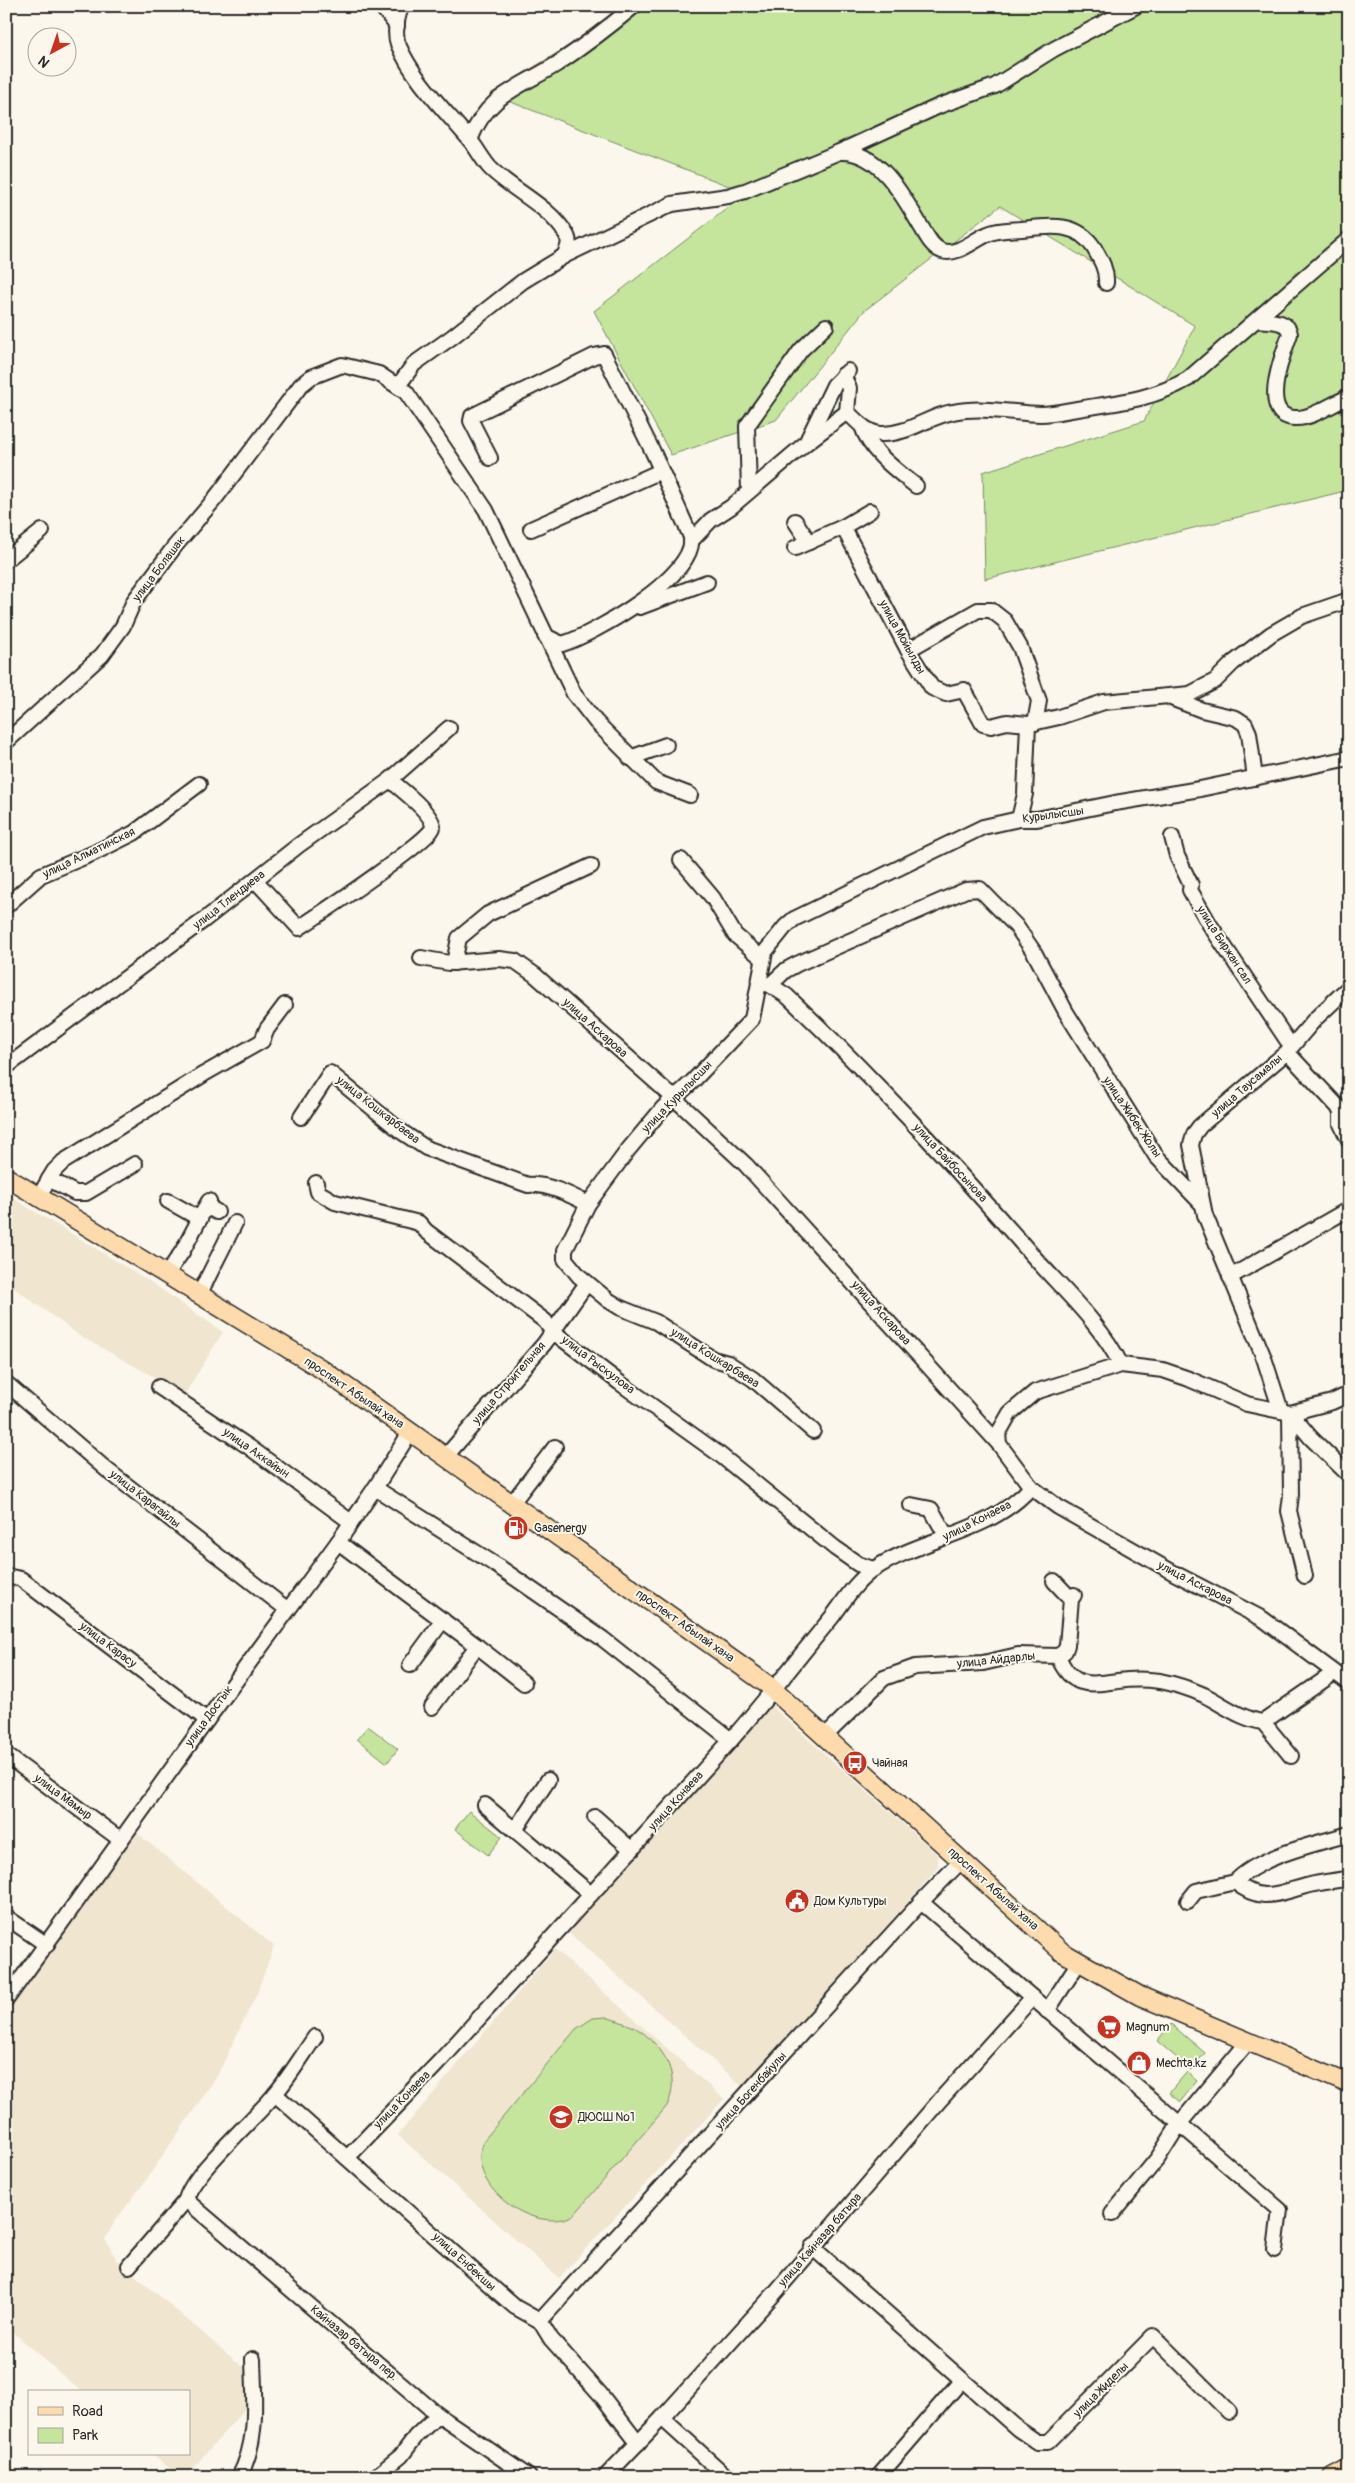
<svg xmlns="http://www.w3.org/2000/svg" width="1355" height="2483" font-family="Pangolin,sans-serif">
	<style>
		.built { fill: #f0e5cf }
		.green { fill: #c5e59d; stroke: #788864 }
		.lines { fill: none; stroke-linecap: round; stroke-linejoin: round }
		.minor-casing { stroke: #2b2b2b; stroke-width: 18 }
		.major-casing { stroke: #2b2b2b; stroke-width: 21 }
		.minor { stroke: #fbf7ec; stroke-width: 14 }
		.major { stroke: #fedbac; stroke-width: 18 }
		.labels { text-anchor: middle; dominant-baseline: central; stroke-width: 4; stroke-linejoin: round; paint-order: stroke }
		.street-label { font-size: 12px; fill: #2b2b2b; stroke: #fbf7ec }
		.poi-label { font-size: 12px; fill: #2b2b2b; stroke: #fbf7ec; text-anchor: start }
	</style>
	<rect width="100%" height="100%" fill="#fbf7ec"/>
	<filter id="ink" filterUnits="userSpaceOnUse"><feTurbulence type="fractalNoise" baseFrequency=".02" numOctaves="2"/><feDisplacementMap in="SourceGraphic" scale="10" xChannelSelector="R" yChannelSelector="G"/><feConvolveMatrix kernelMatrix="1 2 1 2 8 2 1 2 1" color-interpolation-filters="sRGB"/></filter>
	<g filter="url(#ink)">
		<g class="built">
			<polygon points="6,1194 149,1281 223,1332 185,1394 80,1336 6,1282"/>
			<polygon points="770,1705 938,1855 938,1868 743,2087 568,1932"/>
			<polygon points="131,1828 274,1946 257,1993 217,2076 144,2183 115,2221 105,2239 117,2260 265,2386 185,2477 179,2477 153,2454 189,2454 189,2392 82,2392 6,2326 6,2009"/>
			<polygon points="555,1949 724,2099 559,2278 398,2135"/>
		</g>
		<g class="green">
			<polygon points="634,6 1349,6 1349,490 985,579 983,472 1144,421 1195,326 1000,206 864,311 776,420 671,455 594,311 747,193 490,94"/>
			<polygon points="368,1726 398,1749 387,1763 357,1739"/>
			<polygon points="469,1811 502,1837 488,1855 455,1829"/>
			<path d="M606,2017c11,4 24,7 33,13 26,18 42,46 28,76l-93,109c-36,19 -96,-20 -94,-60 0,-5 3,-10 4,-15l92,-111 17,-11z"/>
			<polygon points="1171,2024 1205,2053 1191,2070 1157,2041"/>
			<polygon points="1187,2072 1197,2081 1180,2102 1169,2093"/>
		</g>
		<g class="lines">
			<defs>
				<g id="minor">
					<polyline points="381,6 397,26"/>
					<path d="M402,6c-5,9 -8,28 -4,38 15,36 46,65 71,95 8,9 14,22 22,30 24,23 58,37 75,65 5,8 2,14 -2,22"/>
					<path d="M470,140c17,-45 49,-52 87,-76 27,-18 52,-37 77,-58"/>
					<path d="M840,152c39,-2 63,44 80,73 6,9 11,22 22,26 16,5 33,-12 46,-17 10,-5 23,-4 34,-5 27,-3 55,-8 72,19 7,12 13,22 12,35"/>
					<path d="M1257,320c12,2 31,-1 33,14 -6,18 -33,83 5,84 17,1 38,-15 54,-21"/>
					<polyline points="843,375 849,388 847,412"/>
					<polyline points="398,386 414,364 452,337 523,281 564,256 672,204 728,196 745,191 839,152 939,106 995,86 1054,49 1136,6"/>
					<path d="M862,426c8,26 34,44 54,60"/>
					<path d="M806,443l41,-31c10,9 19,21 34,22 26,1 48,-18 72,-22 29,-6 60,1 88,2 14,0 28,-4 42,-6 39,-6 70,-9 105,-29l161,-140"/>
					<path d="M490,458l-19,-37 1,-5 122,-60 10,-2 49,98 38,85c7,38 -98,98 -129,107l-17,-8"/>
					<polyline points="749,490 747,426 801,350 826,326"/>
					<polyline points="795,521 809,542"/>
					<polyline points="843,527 870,511"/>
					<polyline points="531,529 661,471"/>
					<polyline points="691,541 711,520 731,507 806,443 834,385 848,371"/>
					<polyline points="795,548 843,527 908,650 932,688 946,694 964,690 983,724 991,726 1007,722 1028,724 1059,717 1104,702 1190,694 1215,681 1233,663 1271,634 1302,616 1349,600"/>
					<polyline points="6,560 42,531"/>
					<polyline points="640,607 707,582"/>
					<polyline points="908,650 978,610 991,610 1005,621 1020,647 1039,701 1035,723"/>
					<polyline points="1171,698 1202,710 1236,718 1245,724 1249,733 1255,778"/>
					<polyline points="6,742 102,655 123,626 134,601 175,546 214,500 301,385 311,377 342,365 379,374 406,392 486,510 574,694 596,722 656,782 690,795"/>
					<polyline points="630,758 666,745"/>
					<polyline points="1019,819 1025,794 1028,724"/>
					<polyline points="1172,837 1177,856 1191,885 1190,890 1210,925 1291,1046"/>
					<polyline points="681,860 713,898 735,935 763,959"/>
					<path d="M255,880l44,48c18,-12 134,-89 134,-101 0,-13 -33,-39 -43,-47"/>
					<polyline points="6,906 41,875 94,853 134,833 199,784"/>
					<polyline points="421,958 449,963 499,959 515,961 535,975 674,1098 746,1165 999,1444 1031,1487 1058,1507 1174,1573 1263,1619 1349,1683"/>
					<polyline points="454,963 459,938 488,914 591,866"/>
					<path d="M761,983l9,2 17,11c87,82 167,170 246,260 30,34 68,68 88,109"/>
					<polyline points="770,985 786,970 797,964 966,890 980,889 1016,926 1034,952 1066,1012 1156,1156 1202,1204"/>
					<polyline points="1287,1052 1341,1110 1341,1124 1349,1140"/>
					<polyline points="6,1067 204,920 299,845 390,780 449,728"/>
					<path d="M301,1117l29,-44 72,59 24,16 102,37c19,-2 43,10 60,19"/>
					<polyline points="49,1179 75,1193 86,1193 135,1164"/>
					<polyline points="316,1183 318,1192 335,1202 419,1223 426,1231 545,1321 552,1331 620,1383 719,1454 835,1548 858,1564 873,1569"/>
					<polyline points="38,1198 54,1171 63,1162 204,1074 262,1041 267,1029 285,1005"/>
					<polyline points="168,1201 200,1219"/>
					<polyline points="206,1206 217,1212"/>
					<polyline points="166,1275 182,1252 209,1201"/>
					<polyline points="1230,1277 1349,1209"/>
					<polyline points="199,1295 235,1223"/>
					<polyline points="6,1383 107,1470 288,1610"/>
					<polyline points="159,1387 249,1447 351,1522"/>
					<polyline points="1281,1411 1264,1358 1205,1215 1191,1145 1194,1134 1200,1126 1287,1052 1315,1019 1349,987"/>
					<polyline points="1290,1413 1291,1495 1289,1511 1305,1576"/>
					<polyline points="1290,1413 1311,1438 1349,1475"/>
					<polyline points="813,1431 753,1379 728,1363 713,1359 656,1322 621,1308 608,1300 579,1276 565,1259 565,1250 588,1204 628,1150 663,1108 692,1082 752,1019 765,952 785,927 794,919 983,827 1019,819 1037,819 1115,803 1200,789 1349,758"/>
					<polyline points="999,1444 998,1434 1010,1413 1035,1392 1121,1365 1163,1370 1189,1379 1247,1404 1290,1413 1332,1402 1349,1394"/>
					<polyline points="446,1456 544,1344 587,1283"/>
					<polyline points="375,1488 499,1567 603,1639 731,1740"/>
					<polyline points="512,1503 555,1447"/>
					<polyline points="911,1505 931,1509 947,1537"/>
					<polyline points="338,1542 477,1646 432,1707"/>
					<polyline points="6,1576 21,1579 207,1720"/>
					<polyline points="1054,1581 1071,1599"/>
					<polyline points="477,1646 524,1683"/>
					<polyline points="1058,1656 1065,1651 1067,1645 1071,1599 1074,1595"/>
					<polyline points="410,1665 443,1620"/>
					<polyline points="1263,1722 1291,1756"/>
					<path d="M825,1736l59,-58 31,-11 68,-4 35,-8 40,1c13,32 30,29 60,25 13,-2 28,-2 42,0 15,3 31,8 44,14 20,10 37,24 59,27l71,-49"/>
					<polyline points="6,1755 121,1840"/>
					<polyline points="485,1805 591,1894"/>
					<polyline points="595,1817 632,1850"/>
					<polyline points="515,1830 548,1780"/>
					<path d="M1235,1882c24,-26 80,-38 114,-48"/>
					<path d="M1235,1882c27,23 45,10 75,3 12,-3 26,-4 39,-7"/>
					<polyline points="1188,1901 1196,1891 1235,1882"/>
					<polyline points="921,1902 1280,2210 1275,2250"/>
					<polyline points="6,1917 47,1945"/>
					<polyline points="6,2000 207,1720 338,1542 375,1488 411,1431"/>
					<polyline points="1047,2011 1079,1962"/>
					<polyline points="275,2094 492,2287 515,2307 540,2321 551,2339 601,2395 638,2443"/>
					<path d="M347,2158l94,-98 290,-320c35,-40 67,-82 101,-123 13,-17 24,-36 42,-48 49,-32 117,-36 157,-82"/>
					<polyline points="186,2200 438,2415 529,2477"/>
					<polyline points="1112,2214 1158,2158 1180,2123 1248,2042"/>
					<polyline points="812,2247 1018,2429 1037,2442 1048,2442 1153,2336 1229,2412"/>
					<path d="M129,2266l57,-66c5,-26 70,-82 89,-106 15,-18 27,-38 40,-57"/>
					<polyline points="540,2321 921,1902 961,1861"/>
					<polyline points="662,2418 727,2477"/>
					<path d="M239,2477c20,-36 15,-78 14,-118"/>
					<polyline points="375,2477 401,2456 416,2436 438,2415"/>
					<polyline points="605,2477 662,2418 774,2294 940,2100 1032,1998"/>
					<polyline points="878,2477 961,2381"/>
				</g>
				<g id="major">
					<polyline points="6,1177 320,1368 768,1685 1062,1952 1140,1996 1349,2084"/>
					<polyline points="1332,2477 1349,2468"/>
				</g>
			</defs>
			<use href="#minor" class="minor-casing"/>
			<use href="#major" class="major-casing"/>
			<use href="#minor" class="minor"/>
			<use href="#major" class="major"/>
		</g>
	</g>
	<defs>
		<symbol id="fuel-disc" viewBox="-11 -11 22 22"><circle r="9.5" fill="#c8321e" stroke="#fbf7ec"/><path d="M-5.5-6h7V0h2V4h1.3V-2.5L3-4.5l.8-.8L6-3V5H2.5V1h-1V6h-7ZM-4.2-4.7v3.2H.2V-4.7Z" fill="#fff"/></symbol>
		<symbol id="bus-disc" viewBox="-11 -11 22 22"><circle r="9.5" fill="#c8321e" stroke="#fbf7ec"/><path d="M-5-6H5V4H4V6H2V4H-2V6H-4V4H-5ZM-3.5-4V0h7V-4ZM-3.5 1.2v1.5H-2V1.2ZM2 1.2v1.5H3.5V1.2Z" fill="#fff"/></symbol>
		<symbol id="civic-disc" viewBox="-11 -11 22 22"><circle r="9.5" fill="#c8321e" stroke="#fbf7ec"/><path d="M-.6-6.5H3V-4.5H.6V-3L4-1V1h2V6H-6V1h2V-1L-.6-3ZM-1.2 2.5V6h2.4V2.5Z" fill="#fff"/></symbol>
		<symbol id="supermarket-disc" viewBox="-11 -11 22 22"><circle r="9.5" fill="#c8321e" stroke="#fbf7ec"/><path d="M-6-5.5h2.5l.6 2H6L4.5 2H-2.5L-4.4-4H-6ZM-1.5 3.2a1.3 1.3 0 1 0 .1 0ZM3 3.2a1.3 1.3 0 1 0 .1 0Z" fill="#fff"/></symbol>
		<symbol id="shop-disc" viewBox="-11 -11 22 22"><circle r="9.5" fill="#c8321e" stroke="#fbf7ec"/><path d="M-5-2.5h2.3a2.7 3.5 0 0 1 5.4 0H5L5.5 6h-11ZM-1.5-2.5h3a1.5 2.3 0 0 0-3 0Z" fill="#fff"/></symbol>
		<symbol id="school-disc" viewBox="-11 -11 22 22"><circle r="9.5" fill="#c8321e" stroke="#fbf7ec"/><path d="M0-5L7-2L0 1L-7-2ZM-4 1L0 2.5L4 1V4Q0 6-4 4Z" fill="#fff"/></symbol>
	</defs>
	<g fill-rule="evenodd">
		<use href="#fuel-disc" x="502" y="1514" width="28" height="28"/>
		<use href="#bus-disc" x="841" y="1749" width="28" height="28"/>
		<use href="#civic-disc" x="783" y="1887" width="28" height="28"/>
		<use href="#supermarket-disc" x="1095" y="2013" width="28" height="28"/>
		<use href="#shop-disc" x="1125" y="2049" width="28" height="28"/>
		<use href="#school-disc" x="547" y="2103" width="28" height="28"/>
	</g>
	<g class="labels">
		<g class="street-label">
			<text transform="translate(159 569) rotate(-53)">улица Болашак</text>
			<text transform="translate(902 637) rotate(61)">улица Мойылды</text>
			<text transform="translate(1053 815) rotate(-8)">Курылысшы</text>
			<text transform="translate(89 853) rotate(-26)">улица Алматинская</text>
			<text transform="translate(229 900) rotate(-38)">улица Тлендиева</text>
			<text transform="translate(1224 945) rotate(57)">улица Биржан сал</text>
			<text transform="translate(595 1028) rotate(42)">улица Аскарова</text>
			<text transform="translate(1247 1086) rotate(-41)">улица Таусамалы</text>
			<text transform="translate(677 1097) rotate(-46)">улица Курылысшы</text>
			<text transform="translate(378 1110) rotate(38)">улица Кошкарбаева</text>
			<text transform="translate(1132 1117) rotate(56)">улица Жибек Жолы</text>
			<text transform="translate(950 1163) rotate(47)">улица Байбосынова</text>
			<text transform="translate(881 1313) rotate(48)">улица Аскарова</text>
			<text transform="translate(715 1358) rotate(32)">улица Кошкарбаева</text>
			<text transform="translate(598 1365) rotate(37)">улица Рыскулова</text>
			<text transform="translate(509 1383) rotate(-49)">улица Строительная</text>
			<text transform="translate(354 1393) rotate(34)">проспект Абылай хана</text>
			<text transform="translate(256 1453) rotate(35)">улица Аккайын</text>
			<text transform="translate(145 1499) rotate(38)">улица Карагайлы</text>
			<text transform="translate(977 1521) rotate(-27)">улица Конаева</text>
			<text transform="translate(1195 1583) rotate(27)">улица Аскарова</text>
			<text transform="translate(685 1626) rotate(35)">проспект Абылай хана</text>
			<text transform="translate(108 1645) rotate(37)">улица Карасу</text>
			<text transform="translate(996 1660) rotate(-6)">улица Айдарлы</text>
			<text transform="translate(209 1716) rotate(-54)">улица Достык</text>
			<text transform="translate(63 1797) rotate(36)">улица Мамыр</text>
			<text transform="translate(676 1801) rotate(-48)">улица Конаева</text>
			<text transform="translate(993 1889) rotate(42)">проспект Абылай хана</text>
			<text transform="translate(751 2091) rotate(-48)">улица Богенбайулы</text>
			<text transform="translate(402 2100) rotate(-46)">улица Конаева</text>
			<text transform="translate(820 2240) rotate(-49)">улица Кайназар батыра</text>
			<text transform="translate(464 2262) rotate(42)">улица Енбекшы</text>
			<text transform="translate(354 2343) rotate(40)">Кайназар батыра пер.</text>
			<text transform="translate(1101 2390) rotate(-45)">улица Жиделы</text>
		</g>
		<g class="poi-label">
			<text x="534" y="1528">Gasenergy</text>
			<text x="872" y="1763">Чайная</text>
			<text x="814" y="1901">Дом Культуры</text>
			<text x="1126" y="2027">Magnum</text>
			<text x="1156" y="2063">Mechta.kz</text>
			<text x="578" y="2117">ДЮСШ №1</text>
		</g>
	</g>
	<rect width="1355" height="2483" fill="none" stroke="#fbf7ec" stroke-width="25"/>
	<rect x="12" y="12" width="1330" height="2458" fill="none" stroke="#2b2b2b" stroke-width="2" filter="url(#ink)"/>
	<rect x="28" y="2390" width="162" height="65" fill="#fbf7ec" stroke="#a8a59f"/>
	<rect x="38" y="2407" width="25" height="8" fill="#fedbac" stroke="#a8a59f"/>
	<text x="72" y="2416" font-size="15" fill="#2b2b2b">Road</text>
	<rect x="38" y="2428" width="25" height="15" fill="#c5e59d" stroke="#a8a59f"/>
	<text x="72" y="2440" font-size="15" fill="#2b2b2b">Park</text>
	<g transform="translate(52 52) rotate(220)"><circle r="24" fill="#fbf7ec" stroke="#a8a59f"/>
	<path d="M0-4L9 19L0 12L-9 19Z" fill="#c8321e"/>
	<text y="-8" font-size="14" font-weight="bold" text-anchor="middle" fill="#2b2b2b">N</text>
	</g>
</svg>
